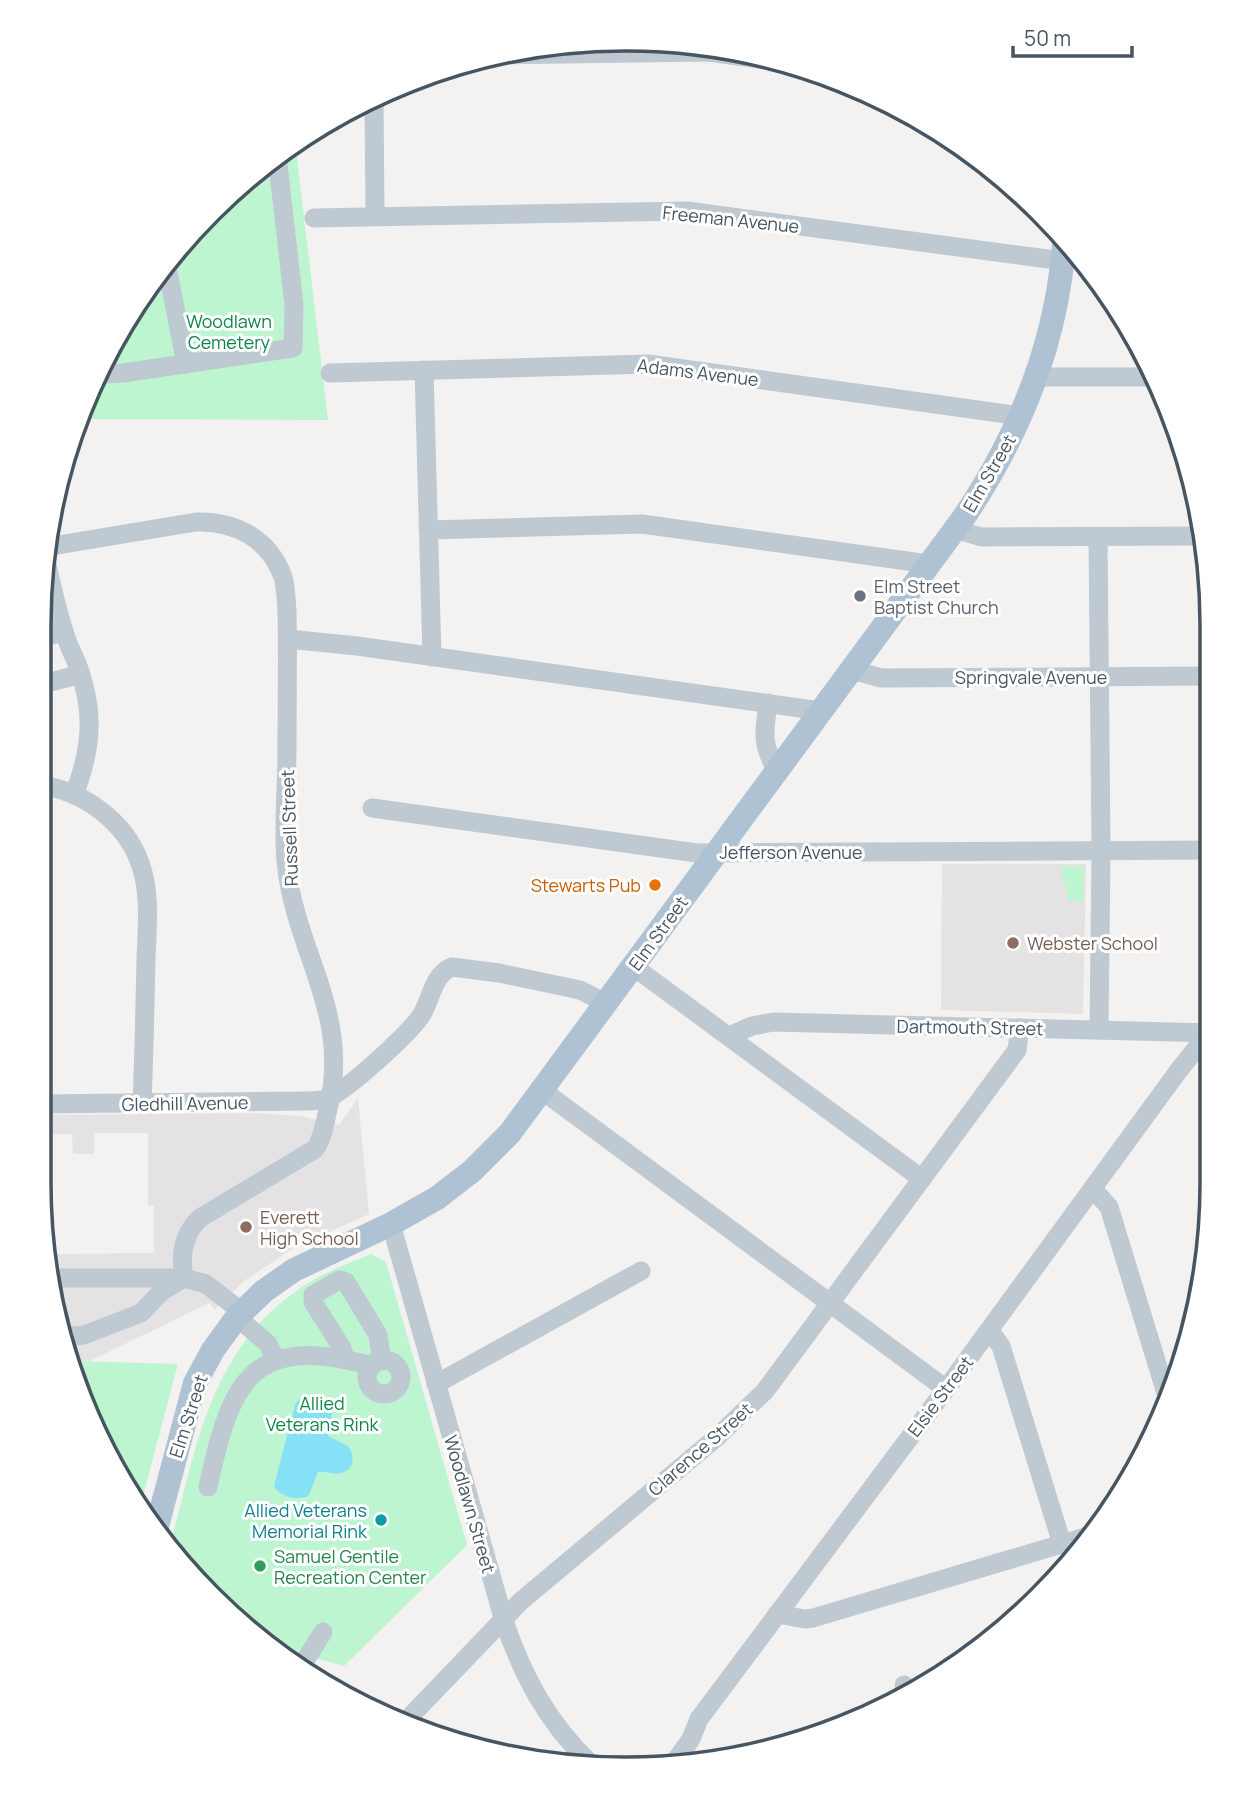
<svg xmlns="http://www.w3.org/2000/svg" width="1251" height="1808" font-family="Manrope,sans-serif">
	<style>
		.education { fill: #e5e2e3 }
		.green { fill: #bdf5d1 }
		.water { fill: #85e1f6 }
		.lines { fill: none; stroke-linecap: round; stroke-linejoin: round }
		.minor { stroke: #bec9d2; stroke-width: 19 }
		.major { stroke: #afc2d3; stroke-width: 24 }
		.worship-dot { fill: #6b7280; stroke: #fff; stroke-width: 2.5 }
		.food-dot { fill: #e8710a; stroke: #fff; stroke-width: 2.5 }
		.education-dot { fill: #8d6e63; stroke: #fff; stroke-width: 2.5 }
		.culture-dot { fill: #0f9aa8; stroke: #fff; stroke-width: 2.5 }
		.leisure-dot { fill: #2e9e5b; stroke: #fff; stroke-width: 2.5 }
		.labels { text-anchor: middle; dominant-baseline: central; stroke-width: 6; stroke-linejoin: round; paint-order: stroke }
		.street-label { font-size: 18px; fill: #475561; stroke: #fff }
		.park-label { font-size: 18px; fill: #0d8747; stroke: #fff }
		.worship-label { font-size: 18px; fill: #5b616d; stroke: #fff; text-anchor: start }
		.food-label { font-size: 18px; fill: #c56008; stroke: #fff; text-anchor: end }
		.education-label { font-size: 18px; fill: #785e54; stroke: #fff; text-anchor: start }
		.culture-label { font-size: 18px; fill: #0d838f; stroke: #fff; text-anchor: end }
		.leisure-label { font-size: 18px; fill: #27864d; stroke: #fff; text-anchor: start }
		.rim { fill: none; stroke: #475561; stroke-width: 3.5 }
	</style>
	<rect width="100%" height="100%" fill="#f4f1f1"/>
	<g class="education">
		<polygon points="942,864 1086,864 1083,1014 941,1010"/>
		<polygon points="358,1098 369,1214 292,1249 244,1281 215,1310 209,1303 90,1361 70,1361 59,1335 48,1254 154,1253 154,1206 148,1206 148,1133 94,1133 94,1154 73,1154 72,1134 39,1134 39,1115 253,1113 300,1116 339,1125"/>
	</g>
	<g class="green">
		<polygon points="295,141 328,420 85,419 117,332 211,210"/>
		<polygon points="1062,866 1084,867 1083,902 1067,901 1067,886 1062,882"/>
		<path d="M371,1254l15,8 81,283 -123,121 -69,-19 -36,-23 -69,-79c28,-103 40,-199 138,-262 19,-12 42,-20 63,-29z"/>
		<polygon points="71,1361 178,1364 139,1511 137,1508"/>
	</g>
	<path class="water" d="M305,1397l24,8 3,8 -4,23 20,10c7,9 7,24 -7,27 -8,2 -15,-2 -23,-1l-9,23c-10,7 -29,2 -35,-9l21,-81 3,-5z"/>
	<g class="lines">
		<g class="minor">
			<polyline points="494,55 708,52 780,62"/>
			<polyline points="374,98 375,216"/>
			<polyline points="314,218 687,211 1063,261"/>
			<polyline points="167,267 186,364"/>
			<polyline points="424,370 432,657"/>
			<polyline points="330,373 648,364 1021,416"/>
			<polyline points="101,374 123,373 293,348 294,305 277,156"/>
			<polyline points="1036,377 1156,377"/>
			<polyline points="955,529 981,537 1204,536"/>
			<polyline points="428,530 642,524 929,564"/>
			<polyline points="1098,537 1101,850 1099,1030"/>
			<path d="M46,547l150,-25c39,-1 73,16 87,55 3,10 3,23 4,33 1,46 0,93 0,139 0,37 -4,75 -1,112 8,91 66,151 42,248 -3,13 -5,29 -13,40l-115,69c-17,16 -20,38 -16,60l22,6 36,28"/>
			<path d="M45,555c6,27 11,53 20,79 3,12 10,23 14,35 16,45 12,82 -5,126"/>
			<polyline points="39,638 64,632"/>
			<polyline points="288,639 357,646 821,711"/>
			<polyline points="852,670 881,678 1212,676"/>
			<polyline points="39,685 81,674"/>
			<path d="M768,703c-4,33 -7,38 9,69"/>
			<path d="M39,785c43,5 86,36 101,78 11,29 7,66 6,96 -1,48 -2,96 -4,145"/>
			<polyline points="372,808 697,853 1212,850"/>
			<polyline points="634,967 922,1179"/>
			<polyline points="729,1036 752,1026 773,1022 1212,1033"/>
			<polyline points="543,1091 946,1389"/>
			<path d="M39,1104l268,-3c7,0 14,0 21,-3 21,-9 79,-63 93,-82 10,-16 12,-42 31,-49l47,6 81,17 26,13"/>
			<polyline points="1093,1189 1109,1207 1169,1403"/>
			<path d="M391,1224l113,397c19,55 43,101 86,142"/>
			<polyline points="51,1278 184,1278 161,1292 141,1313 84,1335 60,1337"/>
			<polyline points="237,1317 268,1344 276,1360"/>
			<polyline points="989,1330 1001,1346 1062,1544"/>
			<polyline points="345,1359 342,1348 313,1302 313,1295 339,1280 346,1282 378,1335 382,1361"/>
			<circle cx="384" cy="1377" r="17"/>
			<polyline points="436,1384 641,1271"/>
			<path d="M208,1487c23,-107 43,-154 164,-121"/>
			<polyline points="777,1614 805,1619 813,1618 1092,1535"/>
			<polyline points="303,1664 323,1632"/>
			<polyline points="904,1685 907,1694"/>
			<polyline points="402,1725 521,1601 717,1437 765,1391 1017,1050 1020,1028"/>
			<polyline points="676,1760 691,1739 699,1719 946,1389 1179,1070 1212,1029"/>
		</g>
		<path class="major" d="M156,1530l39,-147 18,-33 24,-33 27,-26 30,-21 97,-46 46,-26 35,-27 38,-38 454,-616c55,-82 93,-174 100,-274"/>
	</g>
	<circle class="worship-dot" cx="860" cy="596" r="7"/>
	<circle class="food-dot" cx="655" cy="885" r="7"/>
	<g class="education-dot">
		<circle cx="1013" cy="943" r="7"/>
		<circle cx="246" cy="1227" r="7"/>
	</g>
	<circle class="culture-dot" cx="381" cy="1520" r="7"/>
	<circle class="leisure-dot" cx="260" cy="1566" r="7"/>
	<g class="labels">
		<g class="street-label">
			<text transform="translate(731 219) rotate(6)">Freeman Avenue</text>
			<text transform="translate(698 372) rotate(7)">Adams Avenue</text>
			<text transform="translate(989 473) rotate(-60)">Elm Street</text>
			<text x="1031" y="677">Springvale Avenue</text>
			<text transform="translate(289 828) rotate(-92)">Russell Street</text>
			<text x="791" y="852">Jefferson Avenue</text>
			<text transform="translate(658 933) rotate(-54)">Elm Street</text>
			<text transform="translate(970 1027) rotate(1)">Dartmouth Street</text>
			<text transform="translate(185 1103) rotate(-1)">Gledhill Avenue</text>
			<text transform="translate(940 1396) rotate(-53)">Elsie Street</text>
			<text transform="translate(188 1416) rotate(-72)">Elm Street</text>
			<text transform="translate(700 1449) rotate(-41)">Clarence Street</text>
			<text transform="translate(470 1504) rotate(74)">Woodlawn Street</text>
		</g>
		<g class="park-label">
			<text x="229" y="321">Woodlawn<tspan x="229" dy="21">Cemetery</tspan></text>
			<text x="322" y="1403">Allied<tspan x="322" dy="21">Veterans Rink</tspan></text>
		</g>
		<g class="worship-label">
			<text x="874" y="586">Elm Street<tspan x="874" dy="21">Baptist Church</tspan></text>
		</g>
		<g class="food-label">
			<text x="641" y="885">Stewarts Pub</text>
		</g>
		<g class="education-label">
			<text x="1027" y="943">Webster School</text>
			<text x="260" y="1217">Everett<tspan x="260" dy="21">High School</tspan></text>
		</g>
		<g class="culture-label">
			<text x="367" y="1510">Allied Veterans<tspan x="367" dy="21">Memorial Rink</tspan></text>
		</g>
		<g class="leisure-label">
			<text x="274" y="1556">Samuel Gentile<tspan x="274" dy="21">Recreation Center</tspan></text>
		</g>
	</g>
	<path d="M0 0H1251V1808H0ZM625 51H626A574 574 0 0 1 1200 625V1183A574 574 0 0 1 626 1757H625A574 574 0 0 1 51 1183V625A574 574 0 0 1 625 51Z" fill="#fff" fill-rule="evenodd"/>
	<path class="rim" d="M625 51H626A574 574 0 0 1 1200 625V1183A574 574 0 0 1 626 1757H625A574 574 0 0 1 51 1183V625A574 574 0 0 1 625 51Z"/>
	<path d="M1013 46v10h119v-10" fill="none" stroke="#475561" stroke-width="3.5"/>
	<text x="1024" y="46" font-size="21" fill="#475561" stroke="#ffffff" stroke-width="5" paint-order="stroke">50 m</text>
</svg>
